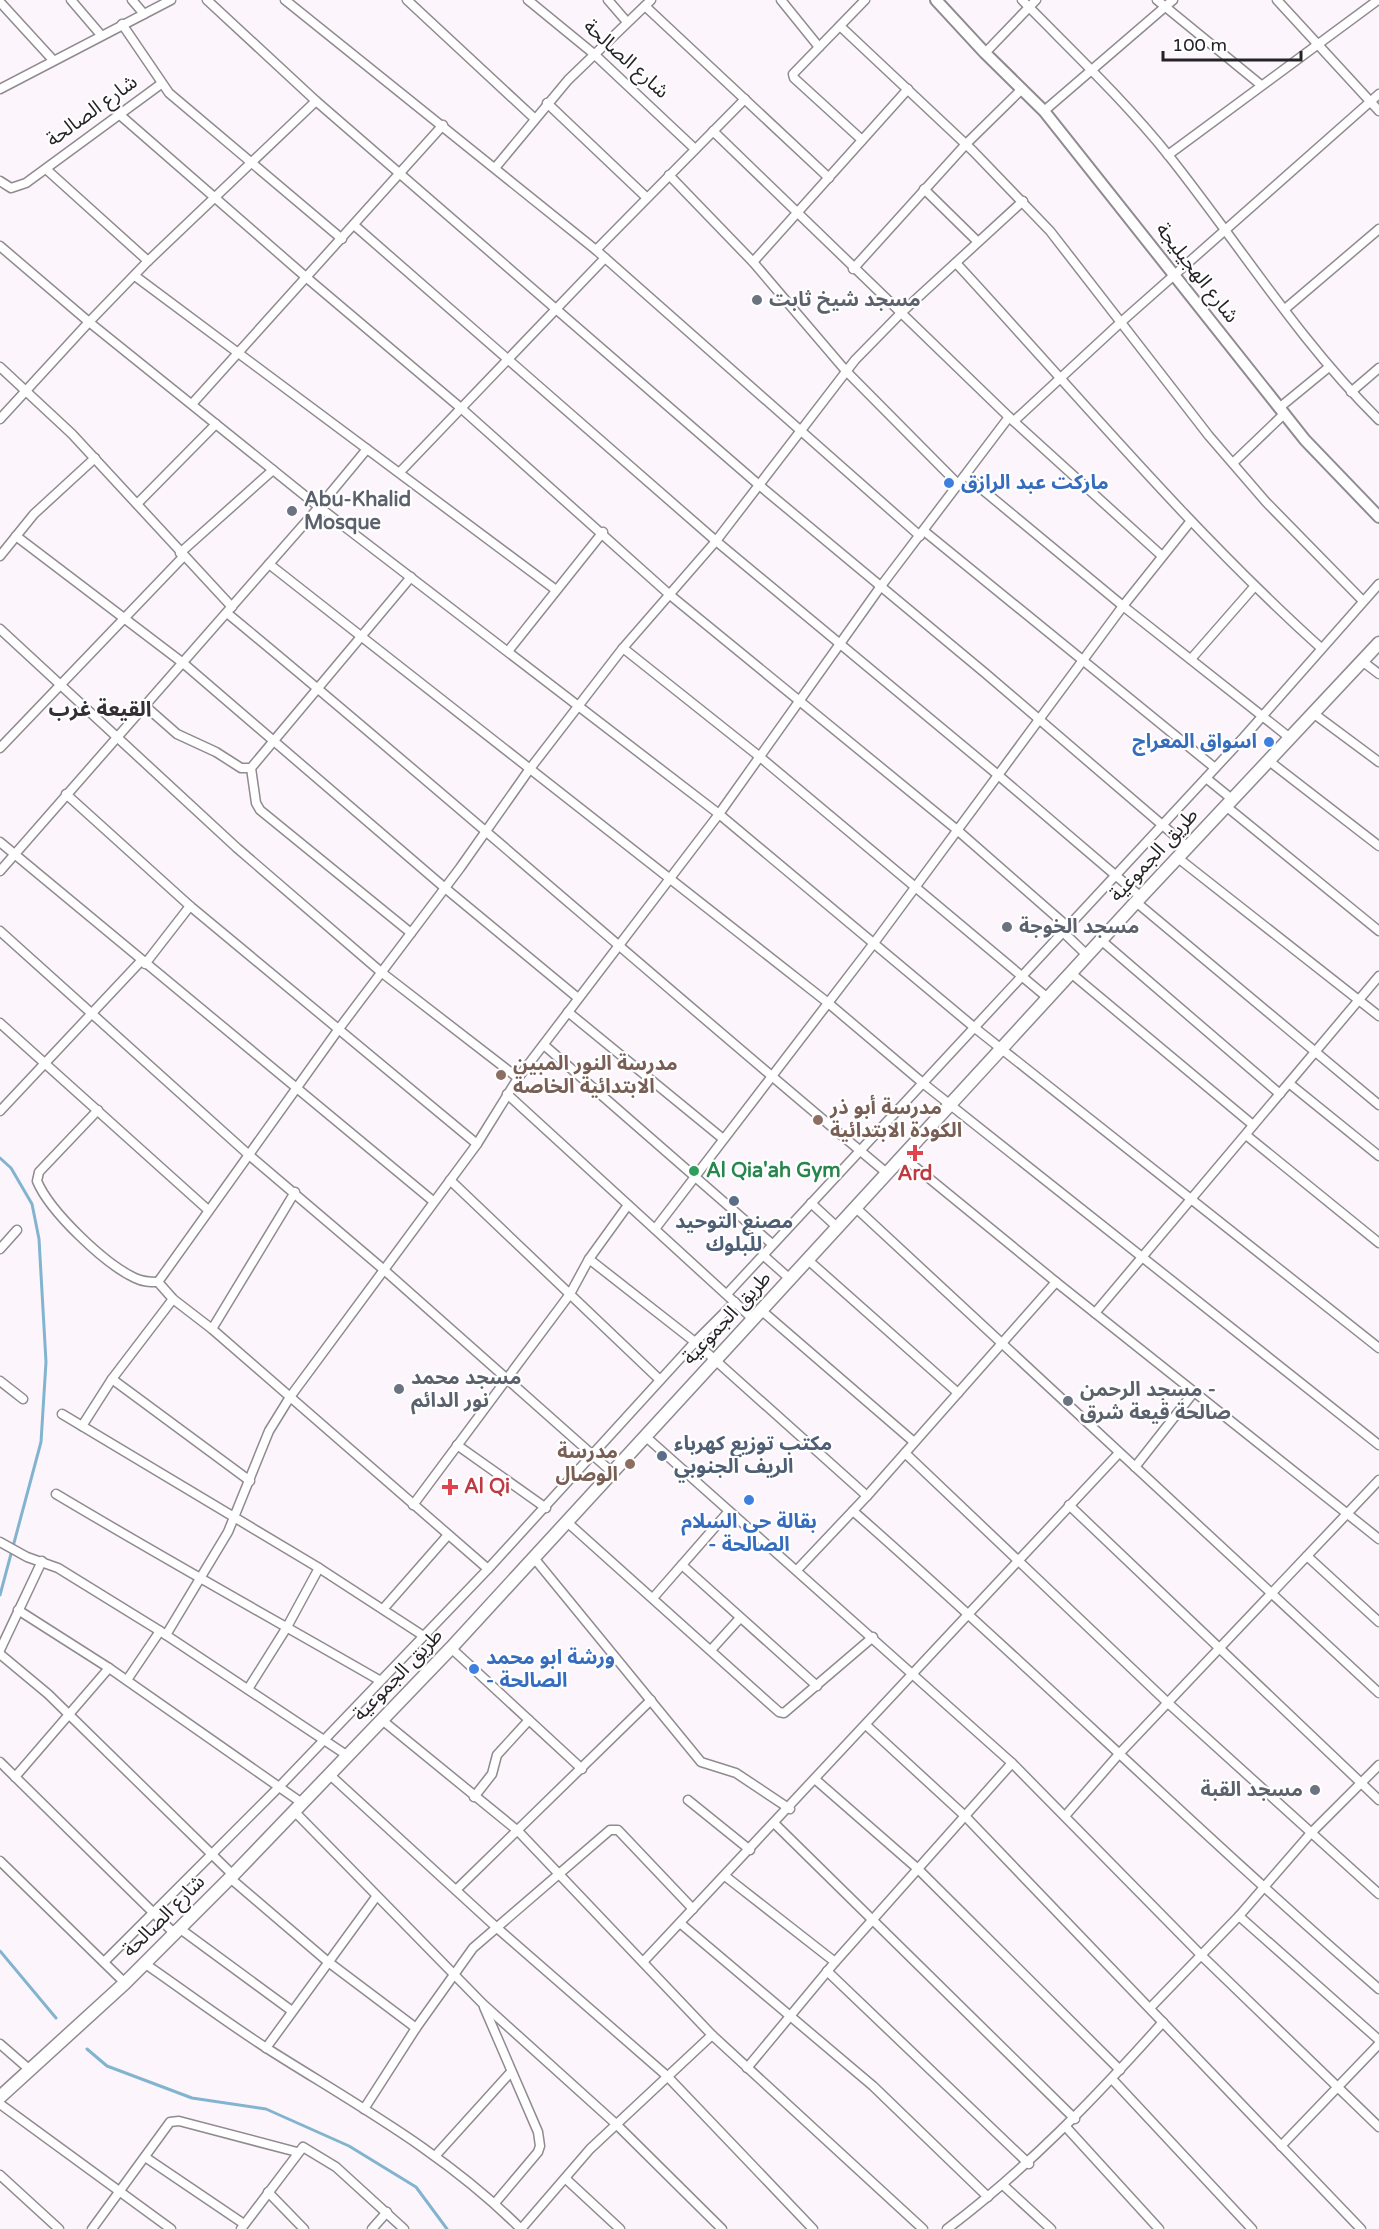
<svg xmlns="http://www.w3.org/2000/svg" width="1379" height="2229" font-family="'Varela Round','Noto Sans Arabic',sans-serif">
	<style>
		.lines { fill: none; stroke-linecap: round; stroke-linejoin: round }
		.stream { stroke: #82b4cf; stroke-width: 3 }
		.minor-casing { stroke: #908a91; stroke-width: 11 }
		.tertiary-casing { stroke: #908a91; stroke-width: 14 }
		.secondary-casing { stroke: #908a91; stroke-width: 15 }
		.minor { stroke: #fff; stroke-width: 8 }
		.tertiary { stroke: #fff; stroke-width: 10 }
		.secondary { stroke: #fff; stroke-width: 12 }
		.worship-dot { fill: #6b7280; stroke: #fff; stroke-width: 2 }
		.shop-dot { fill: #3f7fe0; stroke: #fff; stroke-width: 2 }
		.education-dot { fill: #8d6e63; stroke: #fff; stroke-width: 2 }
		.health-dot { fill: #e0444e; stroke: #fff; stroke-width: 2 }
		.leisure-dot { fill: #2e9e5b; stroke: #fff; stroke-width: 2 }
		.service-dot { fill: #5c6f8a; stroke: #fff; stroke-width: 2 }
		.labels { text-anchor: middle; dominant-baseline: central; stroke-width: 4.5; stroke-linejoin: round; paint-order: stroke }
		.street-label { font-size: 20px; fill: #252326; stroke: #fff }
		.worship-label { font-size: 20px; font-weight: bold; fill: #5b616d; stroke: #fff; text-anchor: start }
		.shop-label { font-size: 20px; font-weight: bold; fill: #366cbe; stroke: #fff; text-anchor: start }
		.education-label { font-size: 20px; font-weight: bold; fill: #785e54; stroke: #fff; text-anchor: start }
		.leisure-label { font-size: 20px; font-weight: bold; fill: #27864d; stroke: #fff; text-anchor: start }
		.health-label { font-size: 20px; font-weight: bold; fill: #be3a42; stroke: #fff }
		.service-label { font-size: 20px; font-weight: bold; fill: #4e5e75; stroke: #fff }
		.neighbourhood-label { font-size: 21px; font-weight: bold; fill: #342f34; stroke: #fff }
	</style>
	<rect width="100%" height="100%" fill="#fcf5fc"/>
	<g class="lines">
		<g class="stream">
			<polyline points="0,1158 11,1168 32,1204 39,1239 46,1362 41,1442 0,1595"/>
			<polyline points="0,1951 56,2018"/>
			<polyline points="87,2049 107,2066 192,2098 266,2109 349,2146 416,2187 447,2229"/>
		</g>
		<defs>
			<g id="minor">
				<polyline points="71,0 101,35"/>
				<polyline points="132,0 144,14"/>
				<polyline points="207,0 316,101 759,485 985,673 1188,847"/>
				<polyline points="285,0 596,250 920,536"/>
				<polyline points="407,0 534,118"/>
				<polyline points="528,0 594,54 695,149"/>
				<polyline points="608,0 627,22"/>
				<polyline points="781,0 819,47"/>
				<path d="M1022,0c50,51 102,100 147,156 70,88 130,185 210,264"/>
				<polyline points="1157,0 1261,85"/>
				<polyline points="1277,0 1379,111"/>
				<polyline points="0,2 53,60"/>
				<polyline points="645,6 829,178"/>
				<polyline points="122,24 169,93 342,239"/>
				<polyline points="840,26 973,151 1050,231 1209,436 1266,502 1363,601"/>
				<polyline points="985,53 1036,0"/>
				<polyline points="0,89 171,0"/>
				<polyline points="547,103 646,197"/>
				<polyline points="1044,111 1173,0"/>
				<polyline points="120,115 307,278 462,409 670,595 956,829 1068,927"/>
				<polyline points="713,131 1009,417 1162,556"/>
				<polyline points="862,140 794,78 793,74 865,0"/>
				<polyline points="1168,155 1378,0"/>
				<polyline points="495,168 568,80 651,0"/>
				<polyline points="46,169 148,261"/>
				<polyline points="669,175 753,262 846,371 959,485"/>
				<polyline points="0,181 11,188 26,183 161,84"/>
				<polyline points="924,189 978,242"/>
				<polyline points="354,225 716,541 998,775 1141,897"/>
				<polyline points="0,246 89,322 148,261 316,101"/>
				<polyline points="596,250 745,99"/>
				<polyline points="753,262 908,89"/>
				<path d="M956,263c120,130 233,266 365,385"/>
				<polyline points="853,269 966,144 1022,89"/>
				<polyline points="135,276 556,590"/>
				<polyline points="1285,309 1379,229"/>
				<polyline points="0,367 72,434 232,607"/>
				<polyline points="1351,392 1379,368"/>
				<polyline points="192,404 443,125"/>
				<polyline points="1279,408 1329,367"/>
				<polyline points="0,419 89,322 319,507 719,814 975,1028 1379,1348"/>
				<polyline points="1014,421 1120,323 1379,94"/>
				<polyline points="1233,463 1284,414"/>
				<polyline points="400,472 605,258"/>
				<polyline points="966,476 1123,606 1290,738"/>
				<polyline points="137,504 216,424"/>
				<polyline points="924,531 1215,768"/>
				<polyline points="16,536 183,663 445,888 578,998"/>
				<polyline points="180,553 273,470"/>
				<polyline points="0,556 34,514 95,458"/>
				<polyline points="269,564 827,1002 924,1084 1379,1445"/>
				<path d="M227,613c223,184 439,376 661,561"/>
				<polyline points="0,629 237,848 381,972 518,1078"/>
				<polyline points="623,648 760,757 1049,999"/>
				<polyline points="509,650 603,532"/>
				<polyline points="1191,659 1254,587"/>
				<polyline points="1362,661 1379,674"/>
				<polyline points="144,705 177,734 216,752 241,768 251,768 411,577"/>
				<polyline points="1313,713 1379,762"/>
				<polyline points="0,748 183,557"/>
				<polyline points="1269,761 1379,846"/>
				<polyline points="251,768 256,803 260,810 411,933"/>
				<polyline points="1206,778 1233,800"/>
				<polyline points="66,794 190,906 477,1144"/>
				<polyline points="1227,807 1379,931"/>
				<polyline points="0,842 433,1201"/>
				<polyline points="1178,858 1379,1016"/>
				<polyline points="0,871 319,507 367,449"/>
				<polyline points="1136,902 1379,1105"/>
				<polyline points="0,931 249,1155 383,1269 613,1473"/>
				<polyline points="1063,932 1088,956"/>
				<polyline points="1102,941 1280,1094"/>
				<polyline points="145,964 190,906"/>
				<polyline points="1072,974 1253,1125"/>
				<polyline points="568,1012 722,1138"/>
				<polyline points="0,1023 207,1209"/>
				<polyline points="544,1045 772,1244"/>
				<polyline points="1290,1084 1379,1156"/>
				<polyline points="507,1094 753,1319"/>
				<path d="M98,1110l-59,62 -2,9c13,31 68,83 98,97 8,4 15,4 23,4"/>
				<polyline points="0,1111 141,961"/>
				<polyline points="1246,1135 1379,1243"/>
				<polyline points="903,1157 1056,1282 1379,1539"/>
				<polyline points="450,1180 660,1380"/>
				<polyline points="811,1203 838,1228"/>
				<polyline points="856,1208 1379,1693"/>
				<polyline points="655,1229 874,943 1123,606 1190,522"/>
				<polyline points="0,1249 17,1230"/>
				<polyline points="763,1255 790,1279"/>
				<polyline points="589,1259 695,1342 867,1496"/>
				<polyline points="808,1260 958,1393"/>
				<polyline points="158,1282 338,1030 460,868 529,770 623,648 716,541 855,360 902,312 1023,201"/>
				<polyline points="158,1282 173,1299 212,1329 488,1569"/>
				<polyline points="727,1294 1244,737 1379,584"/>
				<polyline points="761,1310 914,1442"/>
				<polyline points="1095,1313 1379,976"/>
				<polyline points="212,1329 295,1192"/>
				<polyline points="112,1379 250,1481"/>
				<polyline points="0,1381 23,1399"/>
				<polyline points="62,1414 319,1568 422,1635"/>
				<polyline points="82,1426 112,1379 173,1299"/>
				<polyline points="645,1436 1012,1763 1202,1956 1379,2127"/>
				<polyline points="457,1445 546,1508"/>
				<polyline points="905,1453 1168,1703 1379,1894"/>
				<polyline points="1135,1467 1194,1392"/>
				<path d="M56,1494c107,64 215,124 323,186"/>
				<polyline points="413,1505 570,1294 589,1259 628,1205"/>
				<polyline points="1069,1505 1379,1800"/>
				<path d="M853,1511c178,156 347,323 526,478"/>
				<polyline points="567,1522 779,1712 784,1713 873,1637"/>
				<polyline points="0,1542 27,1557 58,1568 160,1631 348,1756"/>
				<polyline points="1307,1556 1379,1622"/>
				<polyline points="534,1558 701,1762 736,1773 790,1809"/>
				<polyline points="682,1565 817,1686"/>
				<polyline points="797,1570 867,1496 1056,1282"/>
				<polyline points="653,1598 729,1511"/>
				<polyline points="384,1608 448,1535"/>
				<polyline points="18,1610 109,1668 302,1803"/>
				<polyline points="166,1635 228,1532 269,1431 290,1397 477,1144 518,1078 719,814 881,586 1009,417"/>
				<polyline points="451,1648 582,1769"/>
				<polyline points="0,1650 42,1561"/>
				<polyline points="711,1650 740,1618"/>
				<polyline points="0,1654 48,1694 233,1875"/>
				<polyline points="127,1680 160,1631"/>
				<polyline points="248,1689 287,1627 319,1568"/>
				<polyline points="382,1720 518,1831 712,2035 923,2229"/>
				<polyline points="866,1725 965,1816 1361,2229"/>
				<polyline points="0,1762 174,1933"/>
				<polyline points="330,1775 496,1927 667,2076 813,2229"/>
				<polyline points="15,1777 109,1668"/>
				<polyline points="816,1780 918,1869 1120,2070"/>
				<polyline points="474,1797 492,1774 497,1755 529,1720"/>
				<polyline points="688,1800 750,1850"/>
				<polyline points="294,1811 483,2004 616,2124 722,2229"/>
				<polyline points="1066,1815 1119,1754 1379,1480"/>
				<polyline points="775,1824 1075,2119"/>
				<polyline points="0,1861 125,1983"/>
				<polyline points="725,1876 835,1962"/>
				<polyline points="230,1878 327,1961 416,2028"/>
				<polyline points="456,1890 651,1700"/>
				<polyline points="1239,1916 1379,2040"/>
				<polyline points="680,1923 873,2086 988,2197"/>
				<polyline points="179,1928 292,2011"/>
				<polyline points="104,1962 279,1787 488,1569 695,1342 735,1302"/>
				<polyline points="643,1962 1119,1453"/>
				<path d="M144,1963c42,29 82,59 124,86 90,57 177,104 253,180"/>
				<polyline points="827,1971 1029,2164"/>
				<polyline points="484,2007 538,2132 540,2146 538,2152 495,2203"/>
				<polyline points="1151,2007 1239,1916 1310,1834 1379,1765"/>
				<polyline points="0,2044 30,2070"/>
				<polyline points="266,2048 376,1897"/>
				<polyline points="747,2068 835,1962 1012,1763"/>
				<polyline points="1112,2079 1252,2229"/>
				<polyline points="0,2104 171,2229"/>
				<polyline points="364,2109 416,2028 473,1948 610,1830 618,1830 693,1909"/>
				<polyline points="1066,2127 1159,2229"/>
				<polyline points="1281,2146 1379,2044"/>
				<polyline points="436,2155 511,2072"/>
				<polyline points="145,2157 244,2224"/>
				<polyline points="0,2175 59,2229"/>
				<polyline points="566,2179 620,2229"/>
				<polyline points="1003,2185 1051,2229"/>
				<polyline points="268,2192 304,2229"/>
				<polyline points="92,2229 170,2122 179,2121 297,2152"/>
				<polyline points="241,2229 303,2147 336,2167 404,2229"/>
				<polyline points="372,2229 387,2212"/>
				<polyline points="521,2229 590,2149 712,2035"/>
				<path d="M947,2229c81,-61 149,-132 216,-207"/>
			</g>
			<polyline id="tertiary" points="936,0 985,53 1044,111 1305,440 1379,517"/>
			<polyline id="secondary" points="0,2097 125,1983 233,1875 451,1648 1136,902 1379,643"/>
		</defs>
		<use href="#minor" class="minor-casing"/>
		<use href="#tertiary" class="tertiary-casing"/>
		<use href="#secondary" class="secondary-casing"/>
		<use href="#minor" class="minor"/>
		<use href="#tertiary" class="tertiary"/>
		<use href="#secondary" class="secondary"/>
	</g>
	<g class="worship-dot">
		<circle cx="757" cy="300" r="6"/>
		<circle cx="292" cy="511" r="6"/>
		<circle cx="1007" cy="927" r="6"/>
		<circle cx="399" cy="1389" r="6"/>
		<circle cx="1068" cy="1401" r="6"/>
		<circle cx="1315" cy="1790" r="6"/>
	</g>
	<g class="shop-dot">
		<circle cx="949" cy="483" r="6"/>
		<circle cx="1269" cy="742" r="6"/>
		<circle cx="749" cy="1500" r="6"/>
		<circle cx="474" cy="1669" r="6"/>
	</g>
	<g class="education-dot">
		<circle cx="501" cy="1075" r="6"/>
		<circle cx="818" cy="1120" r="6"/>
		<circle cx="630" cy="1464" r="6"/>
	</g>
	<g class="health-dot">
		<path d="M912 1144h6v6h6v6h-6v6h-6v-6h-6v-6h6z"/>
		<path d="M447 1478h6v6h6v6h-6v6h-6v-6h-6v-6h6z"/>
	</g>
	<circle class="leisure-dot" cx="694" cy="1171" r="6"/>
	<g class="service-dot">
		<circle cx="734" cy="1201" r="6"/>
		<circle cx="662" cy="1456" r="6"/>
	</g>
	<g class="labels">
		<g class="street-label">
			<text transform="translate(626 59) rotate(42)">شارع الصالحة</text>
			<text transform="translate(92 111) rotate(-36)">شارع الصالحة</text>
			<text transform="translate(1197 273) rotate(52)">شارع الهجيليجة</text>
			<text transform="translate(1154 855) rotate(-47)">طريق الجموعية</text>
			<text transform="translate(727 1318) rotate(-47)">طريق الجموعية</text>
			<text transform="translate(398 1675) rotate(-46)">طريق الجموعية</text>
			<text transform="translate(164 1916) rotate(-45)">شارع الصالحة</text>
		</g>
		<g class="worship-label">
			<text x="769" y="300">مسجد شيخ ثابت</text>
			<text x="304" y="500">Abu-Khalid<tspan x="304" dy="23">Mosque</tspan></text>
			<text x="1019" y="927">مسجد الخوجة</text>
			<text x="411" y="1378">مسجد محمد<tspan x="411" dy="23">نور الدائم</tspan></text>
			<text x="1080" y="1390">مسجد الرحمن -<tspan x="1080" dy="23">صالحة قيعة شرق</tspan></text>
			<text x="1303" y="1790" text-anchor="end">مسجد القبة</text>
		</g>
		<g class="shop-label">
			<text x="961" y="483">ماركت عبد الرازق</text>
			<text x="1257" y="742" text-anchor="end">اسواق المعراج</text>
			<text x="749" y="1522" text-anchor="middle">بقالة حي السلام<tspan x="749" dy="23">- الصالحة</tspan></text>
			<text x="486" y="1658">ورشة ابو محمد<tspan x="486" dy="23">- الصالحة</tspan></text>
		</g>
		<g class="education-label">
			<text x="513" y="1064">مدرسة النور المبين<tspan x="513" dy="23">الابتدائية الخاصة</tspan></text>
			<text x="830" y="1108">مدرسة أبو ذر<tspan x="830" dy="23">الكودة الابتدائية</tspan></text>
			<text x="618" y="1452" text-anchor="end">مدرسة<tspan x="618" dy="23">الوصال</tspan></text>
		</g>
		<g class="leisure-label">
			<text x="706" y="1171">Al Qia'ah Gym</text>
		</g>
		<g class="health-label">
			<text x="915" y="1174">Ard</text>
			<text x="464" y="1487" text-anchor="start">Al Qi</text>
		</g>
		<g class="service-label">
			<text x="734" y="1222">مصنع التوحيد<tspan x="734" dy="23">للبلوك</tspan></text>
			<text x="674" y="1444" text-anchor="start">مكتب توزيع كهرباء<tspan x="674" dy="23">الريف الجنوبي</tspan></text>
		</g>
		<g class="neighbourhood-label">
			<text x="100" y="709">القيعة غرب</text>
		</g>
	</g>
	<path d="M1163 51v9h138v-9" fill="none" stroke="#252326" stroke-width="3"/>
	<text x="1172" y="51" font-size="18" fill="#252326" stroke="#ffffff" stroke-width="4.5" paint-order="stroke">100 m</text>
</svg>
